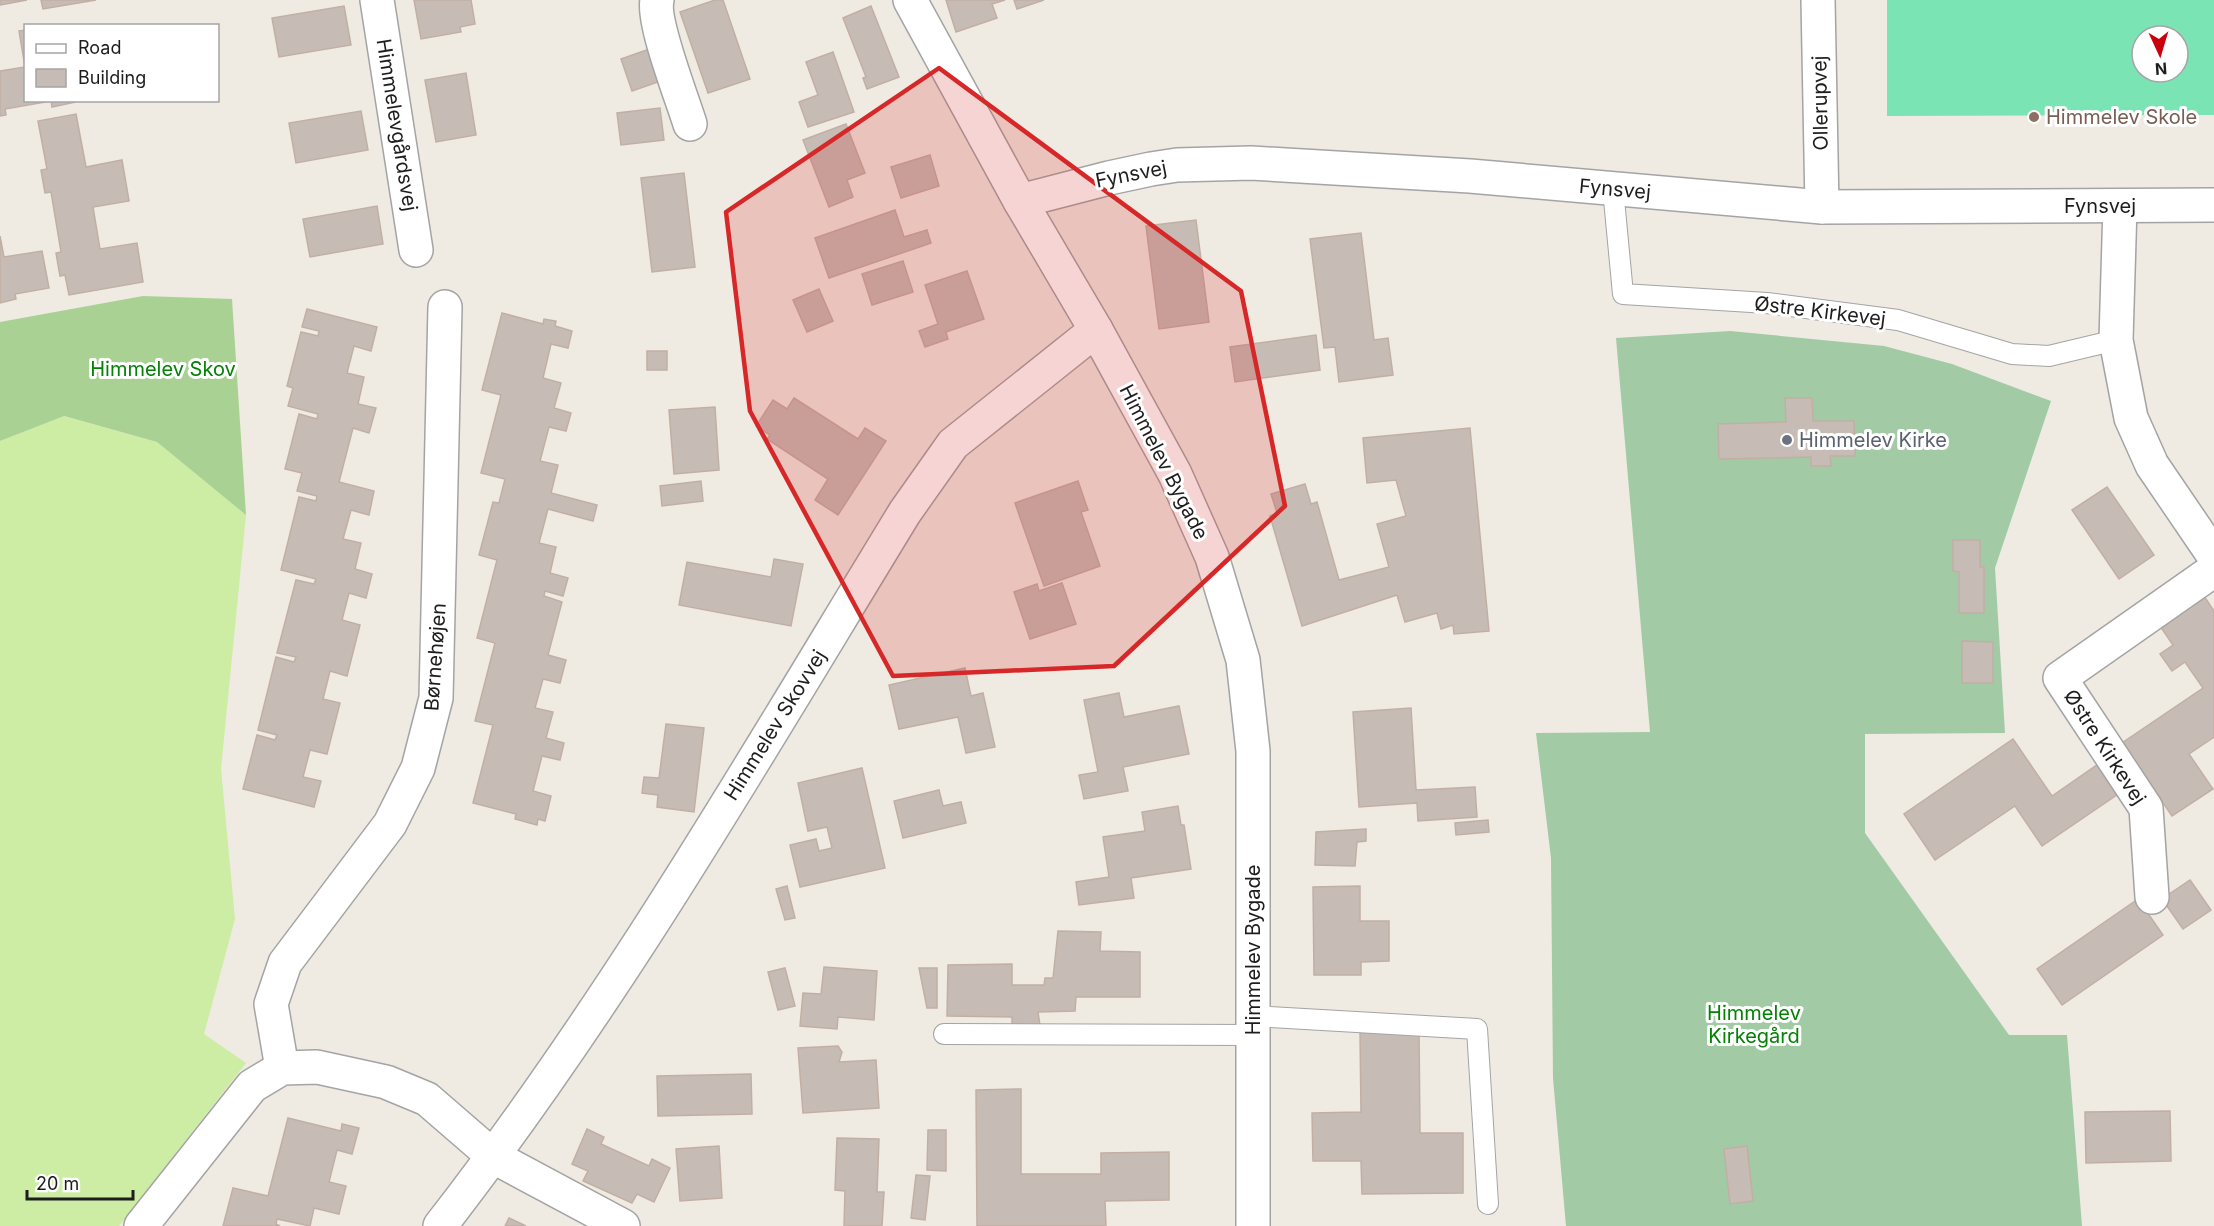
<svg xmlns="http://www.w3.org/2000/svg" width="2214" height="1226" font-family="Inter,sans-serif">
	<style>
		.grass { fill: #cdeda4 }
		.forest { fill: #aad194 }
		.cemetery { fill: #a2caa5 }
		.pitch { fill: #7be4b4; fill-rule: evenodd }
		.building { fill: #c7bcb5; stroke: #c2afa4; stroke-width: 1.5 }
		.lines { fill: none; stroke-linecap: round; stroke-linejoin: round }
		.service-casing { stroke: #a4a4a4; stroke-width: 22 }
		.minor-casing { stroke: #a4a4a4; stroke-width: 36 }
		.tertiary-casing { stroke: #a4a4a4; stroke-width: 36 }
		.service { stroke: #fff; stroke-width: 20 }
		.minor { stroke: #fff; stroke-width: 33 }
		.tertiary { stroke: #fff; stroke-width: 33 }
		.marked { fill: #d62828; fill-opacity: 0.2; stroke: #d62828; stroke-width: 4.5; stroke-linejoin: round }
		.education-dot { fill: #8d6e63; stroke: #fff; stroke-width: 2 }
		.worship-dot { fill: #6b7280; stroke: #fff; stroke-width: 2 }
		.labels { text-anchor: middle; dominant-baseline: central; stroke-width: 6; stroke-linejoin: round; paint-order: stroke }
		.street-label { font-size: 20px; fill: #1d1d1d; stroke: #fff }
		.education-label { font-size: 20px; fill: #785e54; stroke: #fff; text-anchor: start }
		.park-label { font-size: 20px; fill: #048206; stroke: #fff }
		.worship-label { font-size: 20px; fill: #5b616d; stroke: #fff; text-anchor: start }
	</style>
	<rect width="100%" height="100%" fill="#efeae2"/>
	<polygon class="grass" points="63,416 157,442 246,515 221,769 235,919 204,1034 246,1063 119,1226 0,1226 0,441"/>
	<polygon class="forest" points="143,296 232,299 246,515 157,442 64,416 0,441 0,322"/>
	<polygon class="cemetery" points="1730,331 1884,346 1952,364 2051,401 1995,568 2005,733 1865,734 1865,833 2009,1035 2067,1035 2082,1226 1566,1226 1553,1078 1551,858 1536,733 1650,732 1616,338"/>
	<path class="pitch" d="M1887,0h327v115l-327,1zM2142,36h36v36h-36z"/>
	<g class="building">
		<polygon points="0,0 27,0 0,5"/>
		<polygon points="41,0 96,0 43,9"/>
		<polygon points="414,0 471,0 475,24 460,27 461,32 421,39"/>
		<polygon points="715,0 723,0 750,79 708,93 680,12"/>
		<polygon points="946,0 1005,0 992,4 997,18 956,32"/>
		<polygon points="1014,0 1044,0 1017,9"/>
		<polygon points="344,6 351,45 279,57 272,18"/>
		<polygon points="871,6 899,77 867,89 863,78 866,77 843,18"/>
		<polygon points="26,30 26,100 76,100 76,102 52,107 51,101 5,109 6,115 0,116 0,71 25,67 19,31"/>
		<polygon points="658,46 669,78 632,91 621,59"/>
		<polygon points="833,52 854,112 808,127 799,102 818,95 806,62"/>
		<polygon points="466,73 476,135 436,142 425,80"/>
		<polygon points="660,108 664,140 621,145 617,113"/>
		<polygon points="361,111 368,150 296,163 289,123"/>
		<polygon points="76,114 86,167 122,160 129,201 93,207 100,249 137,243 143,282 69,295 65,275 60,276 56,253 61,252 51,192 45,193 41,170 47,169 38,121"/>
		<polygon points="846,124 865,173 847,180 853,197 829,207 803,140"/>
		<polygon points="930,155 939,186 901,198 891,167"/>
		<polygon points="684,173 695,267 652,272 641,178"/>
		<polygon points="377,206 383,244 310,257 303,219"/>
		<polygon points="895,210 904,237 927,230 931,243 829,278 815,238"/>
		<polygon points="1196,220 1209,322 1159,329 1146,226"/>
		<polygon points="1361,233 1374,340 1388,338 1393,375 1339,382 1335,347 1324,348 1310,239"/>
		<polygon points="0,236 4,257 42,251 49,288 15,294 16,299 0,303"/>
		<polygon points="903,261 913,292 872,305 862,274"/>
		<polygon points="967,271 984,319 946,332 948,339 925,347 919,331 938,324 925,285"/>
		<polygon points="819,289 833,321 807,332 793,300"/>
		<polygon points="307,309 377,327 371,351 354,346 347,373 364,377 358,404 376,408 369,433 353,428 339,482 374,491 369,515 351,510 343,539 361,543 355,569 372,574 366,598 349,593 342,620 360,625 347,676 330,671 323,699 340,703 327,754 310,750 303,777 321,781 314,807 243,789 257,735 275,740 277,735 258,730 276,657 294,662 296,657 277,653 296,580 314,584 316,579 281,570 299,497 316,501 317,496 297,491 302,473 285,469 299,414 317,419 318,414 288,406 293,388 287,386 301,332 318,336 319,331 302,327"/>
		<polygon points="502,313 543,324 544,319 556,321 555,326 572,331 568,348 551,344 543,378 561,383 554,408 571,413 566,431 549,427 540,461 558,465 551,493 597,505 593,521 548,509 539,543 556,547 550,573 568,578 563,596 545,591 544,596 562,602 548,655 566,660 560,683 543,679 535,708 553,712 546,738 564,743 560,760 542,756 533,791 551,796 545,821 538,819 537,825 515,819 516,814 473,803 493,725 475,721 495,643 477,638 497,560 479,555 493,502 499,503 505,479 481,473 501,395 482,390"/>
		<polygon points="1316,335 1320,370 1235,382 1230,347"/>
		<rect x="647" y="351" width="20" height="19"/>
		<polygon points="794,398 858,439 865,428 886,441 838,515 815,500 828,479 767,439 770,435 756,426 773,400 787,409"/>
		<polygon points="1785,398 1812,398 1813,421 1854,421 1855,456 1830,456 1831,466 1811,466 1811,457 1719,459 1718,424 1786,422"/>
		<polygon points="715,407 719,470 674,474 669,410"/>
		<polygon points="1470,428 1489,631 1454,634 1453,625 1441,629 1437,613 1405,622 1397,595 1302,626 1270,516 1277,513 1271,494 1305,484 1311,504 1317,502 1339,580 1389,567 1377,524 1406,516 1396,480 1367,483 1363,438"/>
		<polygon points="701,481 703,501 662,506 660,486"/>
		<polygon points="1078,481 1088,510 1081,512 1100,566 1044,586 1015,503"/>
		<polygon points="2107,487 2154,555 2119,579 2072,510"/>
		<polygon points="1953,540 1980,540 1980,567 1984,567 1984,613 1959,613 1959,572 1953,571"/>
		<polygon points="774,559 803,564 791,626 679,605 687,562 771,577"/>
		<polygon points="1062,583 1076,624 1030,639 1014,592 1037,584 1039,591"/>
		<polygon points="2204,596 2214,611 2214,737 2189,754 2213,789 2172,816 2122,743 2203,688 2185,662 2172,671 2160,654 2173,645 2160,626"/>
		<polygon points="1962,641 1993,642 1993,683 1962,683"/>
		<polygon points="965,668 971,696 983,693 995,747 966,753 958,717 899,729 889,685"/>
		<polygon points="1119,693 1124,717 1179,706 1189,754 1123,767 1128,791 1084,799 1079,775 1098,772 1084,700"/>
		<polygon points="1411,708 1416,790 1475,787 1477,817 1418,821 1417,803 1359,807 1353,712"/>
		<polygon points="666,724 704,728 694,812 657,807 658,795 642,793 644,777 659,778"/>
		<polygon points="2013,739 2052,796 2104,760 2124,790 2042,846 2015,806 1935,860 1904,814"/>
		<polygon points="862,768 885,868 800,887 790,845 816,839 819,851 832,848 827,827 808,831 798,783"/>
		<polygon points="939,790 943,806 961,802 966,823 903,838 894,801"/>
		<polygon points="1178,806 1181,825 1184,825 1191,869 1131,878 1134,898 1079,905 1076,882 1109,877 1103,837 1145,831 1142,812"/>
		<polygon points="1488,820 1489,832 1456,835 1455,823"/>
		<polygon points="1366,829 1366,841 1357,842 1355,866 1315,865 1316,832"/>
		<polygon points="2190,880 2211,910 2183,929 2162,899"/>
		<polygon points="787,886 795,918 785,920 776,889"/>
		<polygon points="1360,886 1360,921 1389,921 1389,961 1361,962 1361,975 1314,975 1313,887"/>
		<polygon points="2138,899 2163,935 2062,1005 2037,969"/>
		<polygon points="1058,931 1101,932 1100,951 1140,952 1140,997 1076,997 1075,1011 1038,1012 1041,1032 1012,1031 1012,1017 947,1016 948,965 1012,964 1012,985 1044,985 1045,978 1053,978"/>
		<polygon points="824,967 877,971 874,1020 838,1017 837,1029 800,1026 803,993 821,994"/>
		<polygon points="785,968 795,1006 778,1010 768,972"/>
		<polygon points="919,968 937,968 937,1008 927,1008"/>
		<polygon points="1360,1032 1419,1032 1420,1133 1463,1133 1463,1193 1362,1194 1361,1161 1313,1161 1312,1113 1361,1112"/>
		<polygon points="838,1046 842,1052 839,1062 876,1060 879,1108 803,1113 798,1048"/>
		<polygon points="751,1074 752,1114 658,1116 657,1076"/>
		<polygon points="1021,1089 1021,1174 1101,1174 1101,1153 1169,1152 1169,1200 1105,1201 1106,1226 977,1226 976,1090"/>
		<polygon points="2170,1111 2171,1161 2086,1163 2085,1112"/>
		<polygon points="288,1118 341,1131 342,1124 359,1128 352,1154 337,1150 329,1182 346,1186 339,1214 314,1208 310,1226 277,1219 276,1224 280,1226 223,1226 233,1188 268,1196"/>
		<polygon points="587,1129 604,1137 601,1144 649,1166 652,1159 670,1168 654,1202 637,1194 632,1203 583,1181 588,1171 572,1164"/>
		<polygon points="928,1130 946,1130 946,1171 927,1170"/>
		<polygon points="837,1138 879,1139 877,1192 884,1192 882,1226 844,1226 845,1191 835,1190"/>
		<polygon points="719,1146 722,1198 680,1201 676,1149"/>
		<polygon points="1747,1146 1753,1201 1730,1204 1724,1149"/>
		<polygon points="916,1175 930,1176 925,1220 911,1218"/>
		<polygon points="509,1218 526,1226 505,1226"/>
	</g>
	<g class="lines">
		<defs>
			<g id="service">
				<polyline points="1613,189 1623,294 1767,303 1898,320 2012,354 2049,356 2116,340"/>
				<polyline points="1253,1016 1477,1029 1488,1204"/>
				<polyline points="944,1034 1253,1035"/>
			</g>
			<g id="minor">
				<polyline points="377,0 416,250"/>
				<path d="M657,0c-5,22 25,98 33,124"/>
				<polyline points="1818,0 1822,207"/>
				<polyline points="2120,206 2116,340 2131,418 2152,465 2214,556"/>
				<polyline points="2152,897 2146,808 2060,678 2214,570"/>
				<polyline points="282,1068 271,1004 285,963 390,824 418,768 436,698 445,307"/>
				<polyline points="141,1226 252,1086 282,1068 317,1067 386,1082 427,1099 494,1157 623,1226"/>
				<path d="M440,1226c175,-225 317,-472 465,-714l48,-68 143,-114"/>
			</g>
			<g id="tertiary">
				<polyline points="910,0 1020,201 1096,330 1175,474 1212,557 1243,660 1253,751 1253,1226"/>
				<polyline points="1020,201 1109,178 1151,169 1177,165 1251,163 1470,176 1822,207 2214,205"/>
			</g>
		</defs>
		<use href="#service" class="service-casing"/>
		<use href="#minor" class="minor-casing"/>
		<use href="#tertiary" class="tertiary-casing"/>
		<use href="#service" class="service"/>
		<use href="#minor" class="minor"/>
		<use href="#tertiary" class="tertiary"/>
	</g>
	<path class="marked" d="M939,68l302,223 44,215 -171,160 -221,10 -143,-265 -24,-199z"/>
	<circle class="education-dot" cx="2034" cy="117" r="6"/>
	<circle class="worship-dot" cx="1787" cy="440" r="6"/>
	<g class="labels">
		<g class="street-label">
			<text transform="translate(1820 103) rotate(-91)">Ollerupvej</text>
			<text transform="translate(397 125) rotate(81)">Himmelevgårdsvej</text>
			<text transform="translate(1131 174) rotate(-11)">Fynsvej</text>
			<text transform="translate(1615 189) rotate(5)">Fynsvej</text>
			<text x="2100" y="206">Fynsvej</text>
			<text transform="translate(1820 311) rotate(7)">Østre Kirkevej</text>
			<text transform="translate(1164 462) rotate(63)">Himmelev Bygade</text>
			<text transform="translate(435 657) rotate(-86)">Børnehøjen</text>
			<text transform="translate(775 725) rotate(-58)">Himmelev Skovvej</text>
			<text transform="translate(2105 747) rotate(57)">Østre Kirkevej</text>
			<text transform="translate(1253 950) rotate(-90)">Himmelev Bygade</text>
		</g>
		<g class="education-label">
			<text x="2046" y="117">Himmelev Skole</text>
		</g>
		<g class="park-label">
			<text x="163" y="369">Himmelev Skov</text>
			<text x="1754" y="1013">Himmelev<tspan x="1754" dy="23">Kirkegård</tspan></text>
		</g>
		<g class="worship-label">
			<text x="1799" y="440">Himmelev Kirke</text>
		</g>
	</g>
	<rect x="24" y="24" width="195" height="78" fill="#ffffff" stroke="#a5a5a5" stroke-width="1.5"/>
	<rect x="36" y="44" width="30" height="9" fill="#ffffff" stroke="#a5a5a5" stroke-width="1.5"/>
	<text x="78" y="54" font-size="18" fill="#1d1d1d">Road</text>
	<rect x="36" y="69" width="30" height="18" fill="#c7bcb5" stroke="#a5a5a5" stroke-width="1.5"/>
	<text x="78" y="84" font-size="18" fill="#1d1d1d">Building</text>
	<g transform="translate(2160 54) rotate(176)"><circle r="28" fill="#ffffff" stroke="#a5a5a5" stroke-width="1.5"/>
	<path d="M0-4.5L10 22L0 15L-10 22Z" fill="#cb000e"/>
	<text y="-9" font-size="16" font-weight="bold" text-anchor="middle" fill="#1d1d1d">N</text>
	</g>
	<path d="M27 1190v9h106v-9" fill="none" stroke="#1d1d1d" stroke-width="3"/>
	<text x="36" y="1190" font-size="18" fill="#1d1d1d" stroke="#ffffff" stroke-width="4.5" paint-order="stroke">20 m</text>
</svg>
